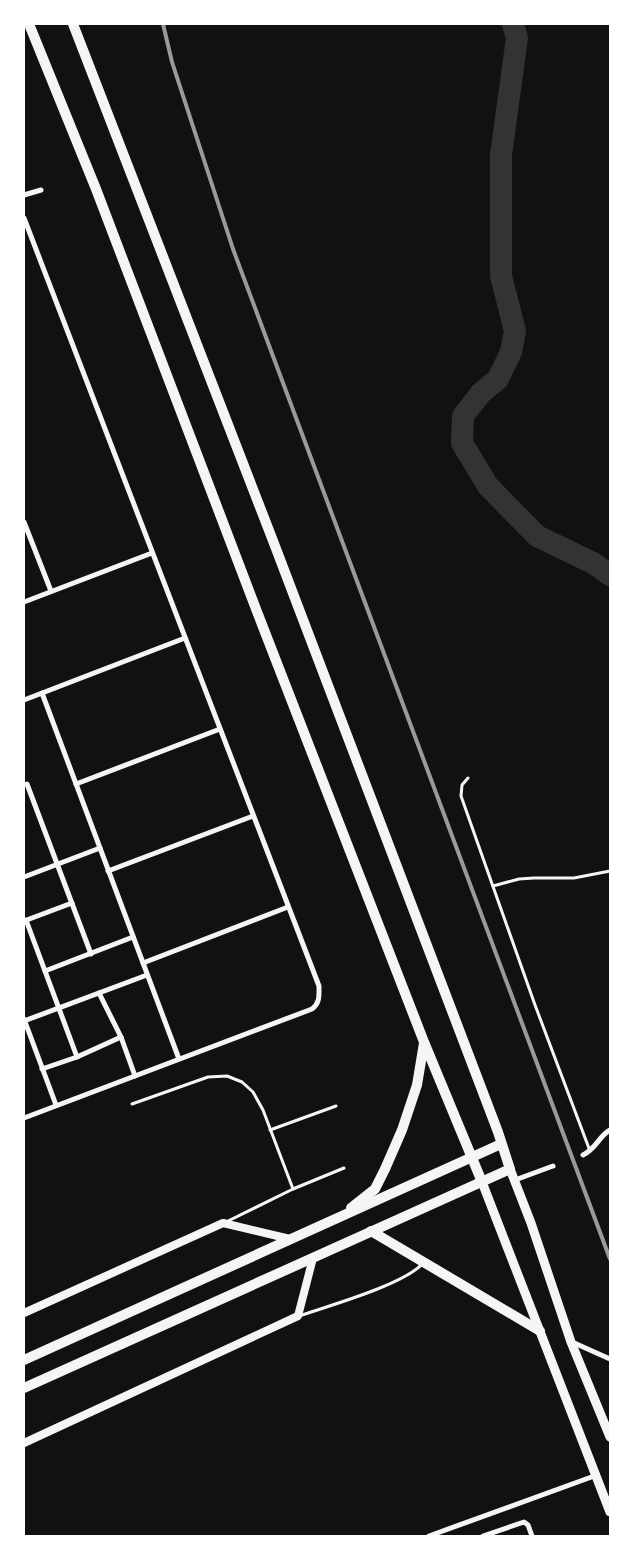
<svg xmlns="http://www.w3.org/2000/svg" width="634" height="1560" font-family="Jost,sans-serif">
	<style>
		.lines { fill: none; stroke-linecap: round; stroke-linejoin: round }
		.river { stroke: #333; stroke-width: 22 }
		.service { stroke: #f5f5f5; stroke-width: 3 }
		.minor { stroke: #f5f5f5; stroke-width: 5 }
		.tertiary { stroke: #f5f5f5; stroke-width: 8 }
		.secondary { stroke: #f5f5f5; stroke-width: 9 }
		.trunk { stroke: #f5f5f5; stroke-width: 10 }
		.rail { stroke: #9a9a9a; stroke-width: 4 }
	</style>
	<rect width="100%" height="100%" fill="#111"/>
	<g class="lines">
		<polyline class="river" points="513,24 517,38 501,155 501,276 515,331 511,352 498,379 481,393 463,416 462,443 488,486 537,536 593,563 610,575"/>
		<g class="service">
			<polyline points="468,778 462,785 461,796 535,1005 590,1151"/>
			<polyline points="493,886 519,879 534,878 574,878 610,871"/>
			<polyline points="132,1104 208,1077 227,1076 242,1082 253,1092 263,1110 293,1189"/>
			<polyline points="270,1130 336,1106"/>
			<polyline points="226,1222 293,1189 344,1168"/>
			<path d="M299,1316c29,-10 107,-32 124,-53"/>
		</g>
		<g class="minor">
			<polyline points="24,195 41,190"/>
			<path d="M24,218l295,768c0,10 1,17 -7,23l-288,109"/>
			<polyline points="24,522 51,591"/>
			<polyline points="24,602 152,553"/>
			<polyline points="42,693 179,1059"/>
			<polyline points="24,700 185,638"/>
			<polyline points="27,784 91,954"/>
			<polyline points="76,784 220,729"/>
			<polyline points="108,871 253,816"/>
			<polyline points="24,877 100,848"/>
			<polyline points="26,920 77,1057"/>
			<polyline points="24,921 72,903"/>
			<polyline points="143,963 288,907"/>
			<polyline points="45,971 133,937"/>
			<polyline points="99,993 121,1037 135,1076"/>
			<polyline points="24,1019 56,1105"/>
			<polyline points="24,1021 147,975"/>
			<polyline points="42,1069 77,1057 121,1037"/>
			<path d="M583,1155c14,-7 15,-18 27,-25"/>
			<polyline points="515,1180 553,1166"/>
			<polyline points="572,1342 610,1359"/>
			<polyline points="429,1536 597,1475"/>
			<polyline points="483,1536 524,1522 528,1525 532,1536"/>
		</g>
		<g class="tertiary">
			<polyline points="24,1313 223,1223 290,1239"/>
			<polyline points="24,1443 298,1316 313,1258"/>
		</g>
		<g class="secondary">
			<polyline points="510,1169 531,1223 571,1342 610,1437"/>
			<polyline points="482,1182 610,1512"/>
		</g>
		<g class="trunk">
			<polyline points="29,24 96,189 256,609 424,1042 482,1182"/>
			<polyline points="351,1208 375,1189 385,1169 402,1130 417,1085 424,1043"/>
			<polyline points="371,1231 540,1331"/>
			<polyline points="24,1360 501,1144"/>
			<polyline points="24,1388 510,1169 498,1132 275,546 73,24"/>
		</g>
		<polyline class="rail" points="163,24 172,62 233,249 610,1259"/>
	</g>
	<rect width="634" height="1560" fill="none" stroke="#ffffff" stroke-width="50"/>
</svg>
